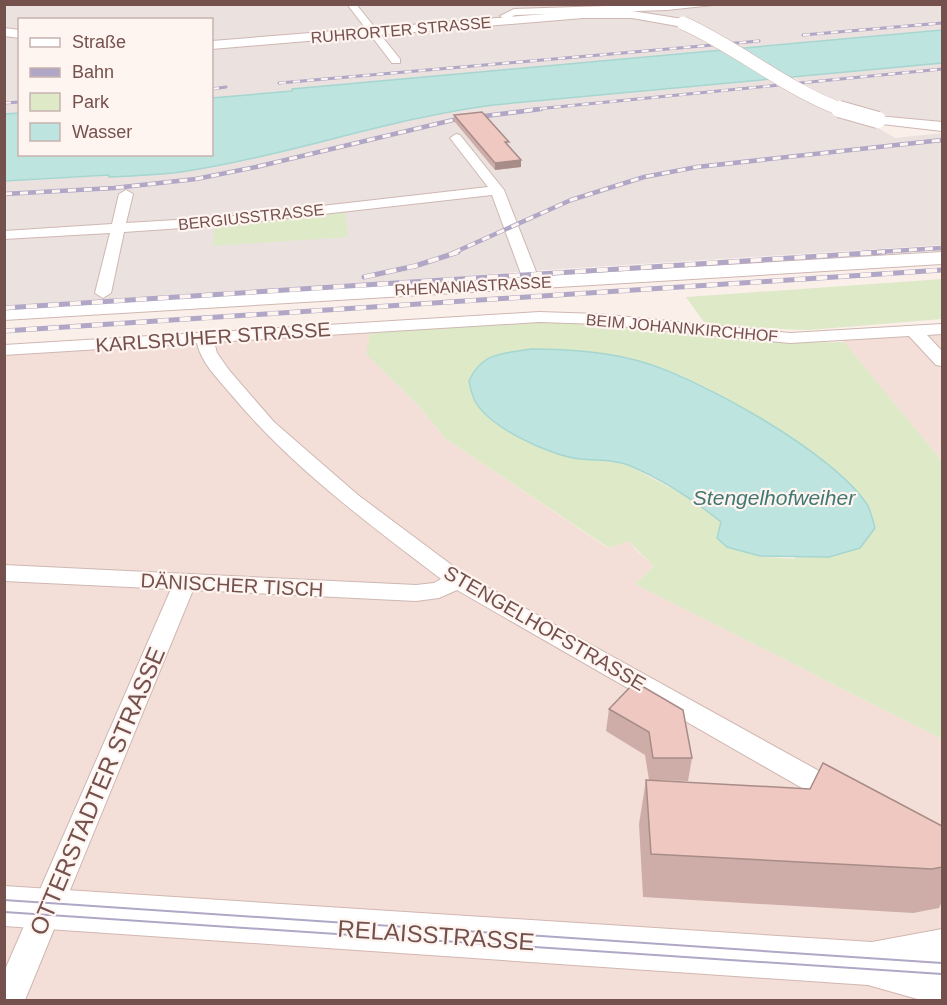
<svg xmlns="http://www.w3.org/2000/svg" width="947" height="1005" font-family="Helvetica,sans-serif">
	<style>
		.residential { fill: #f3dfd8 }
		.industrial { fill: #ebe1df }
		.green { fill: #dee9c8; fill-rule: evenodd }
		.water { fill: #bee4e0; stroke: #a5d6d0; stroke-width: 1.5 }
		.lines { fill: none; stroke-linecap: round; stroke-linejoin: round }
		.minor-casing { stroke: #cfb7b2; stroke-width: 2 }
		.tertiary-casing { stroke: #cfb7b2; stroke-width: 2 }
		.secondary-casing { stroke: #d2b6b0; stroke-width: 2 }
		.minor { fill: #fff; fill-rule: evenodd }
		.tertiary { fill: #fff; fill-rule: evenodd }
		.secondary { fill: #fff; fill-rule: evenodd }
		.tram { stroke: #afa7c5; stroke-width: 2 }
		.rail-far2-casing { stroke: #afa7c5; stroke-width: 3 }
		.rail-far1-casing { stroke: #afa7c5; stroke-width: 4.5 }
		.rail-casing { stroke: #afa7c5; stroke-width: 5 }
		.rail-far2 { stroke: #fef4f0; stroke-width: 2; stroke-dasharray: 7; stroke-linecap: butt }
		.rail-far1 { stroke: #fef4f0; stroke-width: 3; stroke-dasharray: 8; stroke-linecap: butt }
		.rail { stroke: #fef4f0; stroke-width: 4; stroke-dasharray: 11; stroke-linecap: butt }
		.tertiary-bridge-far1-casing { stroke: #cfb7b2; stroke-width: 14; stroke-linecap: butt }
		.tertiary-bridge-casing { stroke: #cfb7b2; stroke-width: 18; stroke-linecap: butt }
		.tertiary-bridge-far1 { stroke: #fff; stroke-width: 13 }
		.tertiary-bridge { stroke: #fff; stroke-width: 16 }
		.wall { fill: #ceaca7 }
		.shaded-wall { fill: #a78c88 }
		.building { fill: #efc8c2; stroke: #a78c88; stroke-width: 1.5 }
		.labels { text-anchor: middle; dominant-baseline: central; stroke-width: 4.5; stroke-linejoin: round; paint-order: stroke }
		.far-street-label { font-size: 16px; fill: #75514e; stroke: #fef4f0 }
		.street-label { font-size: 20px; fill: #75514e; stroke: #fef4f0 }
		.water-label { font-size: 21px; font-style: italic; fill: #427873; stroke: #fef4f0 }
		.near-street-label { font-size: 24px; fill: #75514e; stroke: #fef4f0 }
	</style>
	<rect width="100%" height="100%" fill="#fbefe9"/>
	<g class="residential">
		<polygon points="942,329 942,461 842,340"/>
		<polygon points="370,333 367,354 415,402 446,439 608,548 628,540 635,549 654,566 635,584 942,739 942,1000 5,1000 5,355 231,339"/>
	</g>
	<g class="industrial">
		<polygon points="5,5 942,5 942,30 293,89 293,91 212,98 212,20 20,20 19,113 5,114"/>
		<polygon points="942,63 942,122 918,121 889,116 876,110 868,110 823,95 793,77"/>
		<polygon points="772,77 866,121 895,138 942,133 942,245 544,270 5,310 5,181 182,172 233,162 430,115 478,107"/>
	</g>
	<g class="green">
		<polygon points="345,211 348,237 212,246 215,226"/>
		<polygon points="942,279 942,319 809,330 715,327 703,321 686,297"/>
		<path d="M543,322c101,4 200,23 301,20l98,119v278l-307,-155 19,-18 -26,-25 -19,7 -163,-109 -31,-37 -49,-48 4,-21zM531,349c37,0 72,2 108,12 58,15 116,54 166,86l-10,112 -35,-3 -33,-9 -6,-25 -27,-21 -64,-35 -21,-6 -30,-1z"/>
	</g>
	<g class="water">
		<path d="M942,30v33l-449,42c-106,14 -206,51 -312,67 -24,3 -48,4 -72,5v-2l-104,6v-67l14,-1 1,41h192v-56l80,-7v-2z"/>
		<path d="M531,349c37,0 72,2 108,12 59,16 197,93 229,145 3,6 5,15 7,22l-15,20 -31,9 -69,-1 -33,-9 -10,-9 4,-16c-27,-22 -58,-42 -90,-56 -17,-7 -33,-5 -51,-7 -29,-3 -93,-32 -106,-60 -2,-5 -4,-12 -5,-18 13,-29 33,-27 62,-32z"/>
	</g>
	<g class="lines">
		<defs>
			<g id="minor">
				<polygon points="347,4 356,4 400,59 400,63 392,63"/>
				<polygon points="668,4 722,4 667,10 516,15 512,16 517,21 512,24 500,16 514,9"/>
				<polygon points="456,134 460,135 504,190 540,282 538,285 532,287 524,282 492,195 226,225 124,232 111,293 103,298 95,293 110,233 4,239 4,231 112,224 119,194 126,190 133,194 126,223 226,217 488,187 450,138"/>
				<path d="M539,312l60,2 191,19 152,-9v10l-15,1 15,16v15l-6,-1 -27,-29 -119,7 -191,-19 -60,-2 -325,20 3,11 12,17 45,52 84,73 107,80 383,212 4,8 -4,8 -10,4 -10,-4 -371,-213 -18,8 -23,3 -223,-11 -168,410h-21v-28l167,-383 -167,-8v-16l412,20 18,-2 7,-4c-76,-58 -151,-113 -212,-187 -12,-14 -28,-30 -32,-49l-193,12v-10z"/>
			</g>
			<g id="tertiary">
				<polygon points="583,11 632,11 683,19 689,23 683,27 632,18 583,18 212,49 212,41"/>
				<polygon points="4,28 20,30 20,38 4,36"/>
				<polygon points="878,116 942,122 942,131 873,123 871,120"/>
				<polygon points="942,252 942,264 4,320 4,308"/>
			</g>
			<polygon id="secondary" points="4,886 872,942 942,929 942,1000 921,1000 868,985 4,926"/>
		</defs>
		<use href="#minor" class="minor-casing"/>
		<use href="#tertiary" class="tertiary-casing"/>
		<use href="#secondary" class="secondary-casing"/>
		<use href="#minor" class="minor"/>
		<use href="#tertiary" class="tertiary"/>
		<use href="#secondary" class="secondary"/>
		<g class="tram">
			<polyline points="4,900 942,963"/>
			<polyline points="4,912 942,974"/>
		</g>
		<defs>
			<g id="rail-far2">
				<polyline points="144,4 283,4"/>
				<polyline points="803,35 942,23"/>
				<polyline points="279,83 759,41"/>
				<polyline points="212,89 226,87"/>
				<polyline points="4,103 20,102"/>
				<polyline points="526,110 942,69"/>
			</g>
			<g id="rail-far1">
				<polyline points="4,194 114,188 196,179 256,167 453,120 541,109"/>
				<polyline points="453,253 571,200 644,177 697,167 942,140"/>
				<polyline points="861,253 942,248"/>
			</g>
			<g id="rail">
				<polyline points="364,277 415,266 458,252"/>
				<polyline points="4,308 884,252"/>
				<polyline points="4,331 942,270"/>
			</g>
		</defs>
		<use href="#rail-far2" class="rail-far2-casing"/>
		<use href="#rail-far1" class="rail-far1-casing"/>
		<use href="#rail" class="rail-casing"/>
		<use href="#rail-far2" class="rail-far2"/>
		<use href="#rail-far1" class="rail-far1"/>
		<use href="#rail" class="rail"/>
		<defs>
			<path id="tertiary-bridge-far1" d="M683,23c56,25 102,66 160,87"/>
			<polyline id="tertiary-bridge" points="839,109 878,120"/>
		</defs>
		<use href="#tertiary-bridge-far1" class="tertiary-bridge-far1-casing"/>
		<use href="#tertiary-bridge" class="tertiary-bridge-casing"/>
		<use href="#tertiary-bridge-far1" class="tertiary-bridge-far1"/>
		<use href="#tertiary-bridge" class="tertiary-bridge"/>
	</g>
	<g class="wall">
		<polygon points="454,115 509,147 521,160 521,167 495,170 454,121"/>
		<polygon points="609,709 692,758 688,781 649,780 645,755 606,731"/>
		<polygon points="646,780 942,826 942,901 939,908 913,913 643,897 639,824"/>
	</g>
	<polygon class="shaded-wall" points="521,160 521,167 495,170 495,163"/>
	<g class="building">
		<polygon points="482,112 509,142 505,142 521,160 495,163 454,115"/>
		<polygon points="635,682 683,710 692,758 653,758 649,732 609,709"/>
		<polygon points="823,763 942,826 942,867 932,869 651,854 646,780 810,789"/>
	</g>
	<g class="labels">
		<g class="far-street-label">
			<text transform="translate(401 30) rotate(-5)">RUHRORTER STRASSE</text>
			<text transform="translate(251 217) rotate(-6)">BERGIUSSTRASSE</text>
			<text transform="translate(473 286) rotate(-3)">RHENANIASTRASSE</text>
			<text transform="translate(682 328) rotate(5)">BEIM JOHANNKIRCHHOF</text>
		</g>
		<g class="street-label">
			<text transform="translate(213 337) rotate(-4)">KARLSRUHER STRASSE</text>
			<text transform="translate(232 585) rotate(3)">DÄNISCHER TISCH</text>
			<text transform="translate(545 628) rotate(30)">STENGELHOFSTRASSE</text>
		</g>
		<g class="water-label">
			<text x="774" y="497">Stengelhofweiher</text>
		</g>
		<g class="near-street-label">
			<text transform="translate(97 791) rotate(-67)">OTTERSTADTER STRASSE</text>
			<text transform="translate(436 935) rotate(4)">RELAISSTRASSE</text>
		</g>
	</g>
	<rect width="947" height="1005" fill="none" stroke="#75514e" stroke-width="12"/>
	<rect x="18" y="18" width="195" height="138" fill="#fef4f0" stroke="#c7b3af" stroke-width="1.5"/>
	<rect x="30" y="38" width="30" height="9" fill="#ffffff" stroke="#c7b3af" stroke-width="1.5"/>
	<text x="72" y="48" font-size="18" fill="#75514e">Straße</text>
	<rect x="30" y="68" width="30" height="9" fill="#afa7c5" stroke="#c7b3af" stroke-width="1.5"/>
	<text x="72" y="78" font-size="18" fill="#75514e">Bahn</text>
	<rect x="30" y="93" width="30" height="18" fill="#dee9c8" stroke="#c7b3af" stroke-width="1.5"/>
	<text x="72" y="108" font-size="18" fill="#75514e">Park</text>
	<rect x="30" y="123" width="30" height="18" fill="#bee4e0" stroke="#c7b3af" stroke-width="1.5"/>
	<text x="72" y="138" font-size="18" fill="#75514e">Wasser</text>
</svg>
